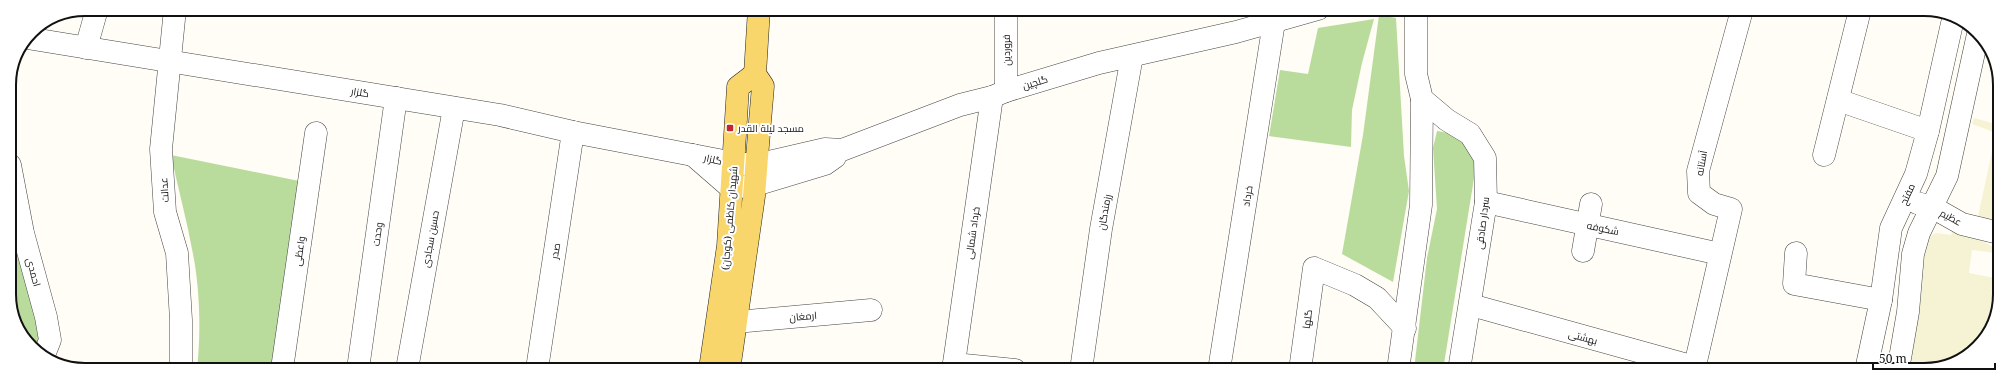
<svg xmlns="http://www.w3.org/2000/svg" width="2009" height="379" font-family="'Noto Serif',Cairo,serif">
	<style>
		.farmland { fill: #f6f3d4 }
		.forest { fill: #b9dc9c }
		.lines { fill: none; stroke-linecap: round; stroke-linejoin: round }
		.minor-casing { stroke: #444; stroke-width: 23 }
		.major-casing { stroke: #222; stroke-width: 23 }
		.minor { stroke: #fff; stroke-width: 22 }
		.major { stroke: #f9d66b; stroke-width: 22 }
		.poi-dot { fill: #c4262e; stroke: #fff; stroke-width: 1.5 }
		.labels { text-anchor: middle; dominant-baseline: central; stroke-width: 4; stroke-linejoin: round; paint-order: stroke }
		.street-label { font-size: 10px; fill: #111; stroke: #fff }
		.poi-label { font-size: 10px; fill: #111; stroke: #fff; text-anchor: start }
		.rim { fill: none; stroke: #111; stroke-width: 2 }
	</style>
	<rect width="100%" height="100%" fill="#fffdf5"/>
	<g class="farmland">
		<polygon points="1974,118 1999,125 1999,227 1977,221 1996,133 1972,124"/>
		<polygon points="1953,230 1984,242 1997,249 1995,253 1972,250 1969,273 1995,278 1990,307 1995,308 1995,311 1974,351 1928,370 1913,370 1911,356 1926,237 1937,233 1951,235"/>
	</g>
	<g class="forest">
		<polygon points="1379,15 1396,18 1404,156 1409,191 1393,282 1342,254 1363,135"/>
		<polygon points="1374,19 1362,63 1352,110 1351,147 1269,136 1280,70 1308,74 1318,28"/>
		<path d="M1437,131c28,4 28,10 39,35l-33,204h-29l13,-112 10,-49 -4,-61z"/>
		<path d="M171,155l128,26 -26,188h-76c4,-35 3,-80 -4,-115 -6,-33 -15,-66 -22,-99z"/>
		<polygon points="10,202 42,340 35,351 11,309"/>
	</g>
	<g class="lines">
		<defs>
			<g id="minor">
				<polyline points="175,9 161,149 165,212 177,253 181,320 181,369"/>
				<polyline points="1006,9 1006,91"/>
				<polyline points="1416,9 1416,74 1422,99 1447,120 1470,134 1485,158 1486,202 1459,370"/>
				<polyline points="27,38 500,115 573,132 734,163 756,165 825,149 842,150 960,105 992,97 1006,91 1099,63 1236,32 1318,9"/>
				<polyline points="86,48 97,9"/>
				<polyline points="1838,100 1928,131"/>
				<polyline points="693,155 731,188 755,185 825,164 835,157"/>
				<polyline points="1824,155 1860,10"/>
				<polyline points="10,165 23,233 46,317 50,340 44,355"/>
				<polyline points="1486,202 1720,254"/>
				<polyline points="1917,203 1932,207 1962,224 1999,233"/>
				<polyline points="1583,251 1591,204"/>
				<polyline points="1796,253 1794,284 1881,300"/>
				<polyline points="1471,305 1695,367"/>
				<polyline points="736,322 871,310"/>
				<polyline points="954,364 1015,370"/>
				<polyline points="282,369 316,133"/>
				<polyline points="358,369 396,98"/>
				<polyline points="407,369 454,108"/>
				<polyline points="537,369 573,132"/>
				<polyline points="953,370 992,97"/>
				<polyline points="1081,370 1101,229 1132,56"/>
				<polyline points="1219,370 1274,22"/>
				<polyline points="1300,370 1314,268 1355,285 1377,298 1405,328"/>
				<polyline points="1398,370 1421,205 1422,99"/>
				<polyline points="1694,370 1731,209 1714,204 1699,193 1698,171 1742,10"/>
				<polyline points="1866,370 1881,300 1891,228 1916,174 1928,131 1953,19"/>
				<polyline points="1898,370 1908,312 1913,254 1919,233 1947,176 1978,34"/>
			</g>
			<g id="major">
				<polyline points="710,369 728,246 738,87 755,74"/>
				<polyline points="729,370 754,196 757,157 763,86 755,74 759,9"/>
			</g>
		</defs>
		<use href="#minor" class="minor-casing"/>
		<use href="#major" class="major-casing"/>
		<use href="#minor" class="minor"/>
		<use href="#major" class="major"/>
	</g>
	<rect class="poi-dot" x="726" y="124" width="8" height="8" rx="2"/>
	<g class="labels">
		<g class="street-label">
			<text transform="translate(1006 50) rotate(-91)">فروردین</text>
			<text transform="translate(1035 82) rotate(-17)">گلچین</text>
			<text transform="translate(360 92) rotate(9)">گلزار</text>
			<text transform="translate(713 159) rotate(12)">گلزار</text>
			<text transform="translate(1701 163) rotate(-80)">آستانه</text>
			<text transform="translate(164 190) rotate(-94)">عدالت</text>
			<text transform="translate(1907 194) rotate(-65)">مفتح</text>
			<text transform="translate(1247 196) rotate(-81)">خرداد</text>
			<text transform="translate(1104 212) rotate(-80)">رزمندگان</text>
			<text transform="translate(1951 217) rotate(28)">عظیم</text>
			<text transform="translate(729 218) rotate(-85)">شهیدان کاظمی (کوجان)</text>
			<text transform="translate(1482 223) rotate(-83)">سردار صادقی</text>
			<text transform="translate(1603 228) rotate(12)">شکوفه</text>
			<text transform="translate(972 233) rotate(-82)">خرداد شمالی</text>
			<text transform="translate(377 234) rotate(-82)">وحدت</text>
			<text transform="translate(430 239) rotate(-80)">حسین سجادی</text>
			<text transform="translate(299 251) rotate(-82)">واعظی</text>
			<text transform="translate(555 251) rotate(-81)">صدر</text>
			<text transform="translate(34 272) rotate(75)">احمدی</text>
			<text transform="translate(803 316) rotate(-5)">ارمغان</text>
			<text transform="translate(1307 319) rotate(-82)">گلها</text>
			<text transform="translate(1583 337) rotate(15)">بهشتی</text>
		</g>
		<g class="poi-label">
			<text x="738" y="128">مسجد لیلة القدر</text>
		</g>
	</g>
	<path d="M0 0H2009V379H0ZM85 16H1924A69 69 0 0 1 1993 85V294A69 69 0 0 1 1924 363H85A69 69 0 0 1 16 294V85A69 69 0 0 1 85 16Z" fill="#fff" fill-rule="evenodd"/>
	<path class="rim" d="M85 16H1924A69 69 0 0 1 1993 85V294A69 69 0 0 1 1924 363H85A69 69 0 0 1 16 294V85A69 69 0 0 1 85 16Z"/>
	<path d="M1873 363v6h122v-6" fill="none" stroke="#111111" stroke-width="2"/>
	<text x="1879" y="363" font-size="12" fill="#111111" stroke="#ffffff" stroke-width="3" paint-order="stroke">50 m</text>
</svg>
